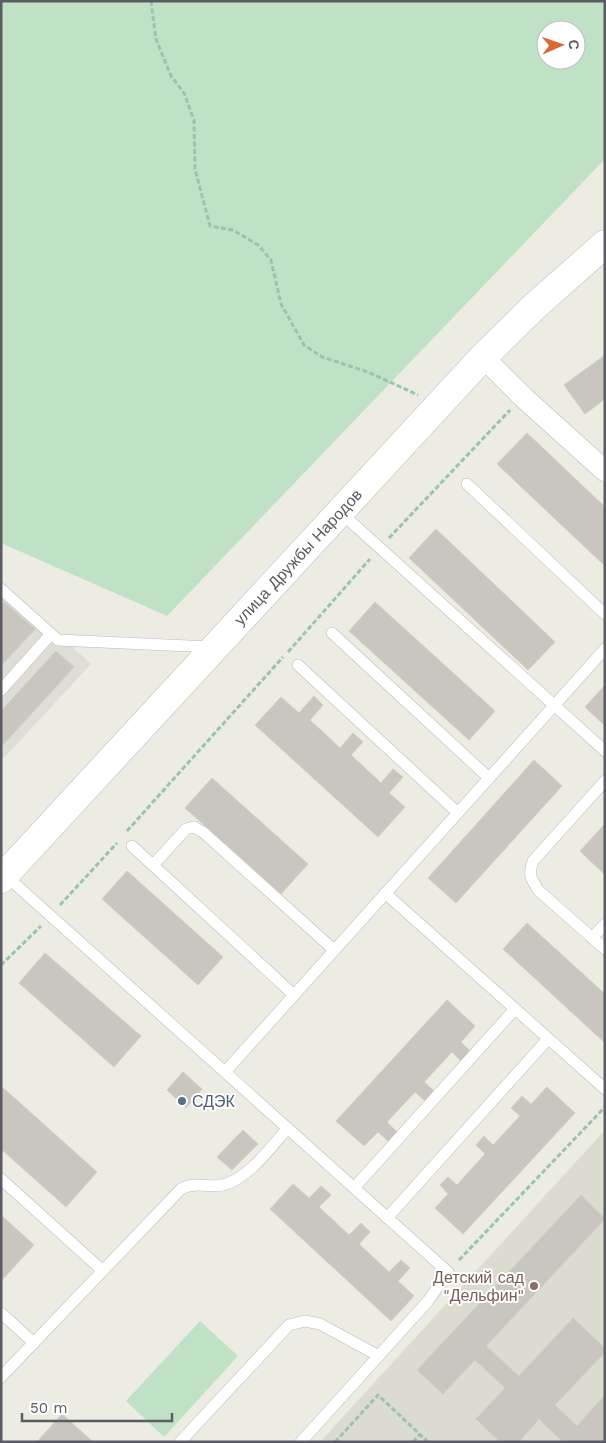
<svg xmlns="http://www.w3.org/2000/svg" width="606" height="1443" font-family="'Work Sans',sans-serif">
	<style>
		.industrial { fill: #deddd6 }
		.education { fill: #dcdbd0 }
		.green { fill: #bfe2c7; fill-rule: evenodd }
		.building { fill: #c8c6bf; stroke: #d0cfc1 }
		.lines { fill: none; stroke-linecap: round; stroke-linejoin: round }
		.service-casing { stroke: #b9bac0; stroke-width: 12 }
		.minor-casing { stroke: #b9bac0; stroke-width: 22 }
		.tertiary-casing { stroke: #b9bac0; stroke-width: 29 }
		.path { stroke: #9ac2ae; stroke-width: 3; stroke-dasharray: 5 2.5; stroke-linecap: butt }
		.service { stroke: #fff; stroke-width: 11 }
		.minor { stroke: #fff; stroke-width: 21 }
		.tertiary { stroke: #fff; stroke-width: 28 }
		.service-dot { fill: #5c6f8a; stroke: #fff; stroke-width: 2 }
		.education-dot { fill: #8d6e63; stroke: #fff; stroke-width: 2 }
		.labels { text-anchor: middle; dominant-baseline: central; stroke-width: 4; stroke-linejoin: round; paint-order: stroke }
		.street-label { font-size: 16px; fill: #5a5c62; stroke: #fff }
		.service-label { font-size: 16px; fill: #4e5e75; stroke: #fff; text-anchor: start }
		.education-label { font-size: 16px; fill: #785e54; stroke: #fff; text-anchor: end }
	</style>
	<rect width="100%" height="100%" fill="#ecece2"/>
	<polygon class="industrial" points="1,581 91,664 1,761"/>
	<polygon class="education" points="605,1130 605,1442 320,1442"/>
	<g class="green">
		<path d="M1,1h604v158l-438,457 -166,-73zM546,30h30v30h-30z"/>
		<polygon points="200,1321 238,1356 164,1437 126,1401"/>
	</g>
	<g class="building">
		<polygon points="605,355 605,399 585,414 564,385"/>
		<polygon points="527,433 605,507 605,566 497,464"/>
		<polygon points="436,529 555,642 528,670 409,558"/>
		<polygon points="4,602 35,629 1,666 1,605"/>
		<polygon points="375,602 495,711 469,740 349,631"/>
		<polygon points="56,651 74,667 1,747 1,711"/>
		<polygon points="605,685 605,726 585,707"/>
		<polygon points="314,696 323,705 310,720 340,748 353,733 363,742 351,755 381,783 393,769 403,777 389,793 405,807 378,837 255,725 281,697 299,713"/>
		<polygon points="534,760 562,786 456,903 428,878"/>
		<polygon points="212,778 308,864 281,894 185,808"/>
		<polygon points="605,824 605,875 580,851"/>
		<polygon points="127,871 223,957 198,985 102,899"/>
		<polygon points="527,923 605,994 605,1043 503,949"/>
		<polygon points="45,953 141,1036 114,1067 19,983"/>
		<polygon points="447,1000 475,1026 461,1042 471,1052 462,1062 452,1052 424,1082 435,1092 426,1102 415,1092 387,1122 397,1132 388,1141 378,1132 364,1146 336,1121"/>
		<polygon points="183,1072 202,1089 186,1108 167,1090"/>
		<polygon points="1,1086 97,1172 66,1207 1,1149"/>
		<polygon points="547,1087 575,1113 463,1234 435,1208 448,1194 440,1185 448,1177 457,1185 485,1154 476,1145 484,1136 493,1145 520,1116 511,1108 522,1096 531,1104"/>
		<polygon points="243,1130 258,1144 232,1170 217,1157"/>
		<polygon points="293,1184 309,1198 321,1186 331,1195 319,1207 349,1235 361,1223 370,1232 359,1244 389,1272 401,1260 410,1268 398,1281 414,1296 391,1321 270,1209"/>
		<polygon points="581,1195 605,1219 486,1346 519,1376 573,1318 605,1348 605,1352 555,1405 577,1426 605,1395 605,1442 561,1442 562,1441 539,1419 519,1442 500,1442 476,1419 505,1388 475,1360 443,1394 417,1370"/>
		<polygon points="1,1215 34,1245 2,1280 1,1279"/>
		<polygon points="62,1414 93,1442 37,1442"/>
	</g>
	<g class="lines">
		<defs>
			<g id="service">
				<polyline points="467,484 605,614"/>
				<polyline points="340,512 605,751"/>
				<polyline points="1,589 58,640 211,647"/>
				<polyline points="332,633 489,778"/>
				<polyline points="298,665 458,813"/>
				<polyline points="1,690 51,634"/>
				<path d="M605,781l-72,80c-5,14 -2,18 6,30l66,58"/>
				<polyline points="132,846 294,995"/>
				<polyline points="153,865 186,829 194,827 203,832 334,950"/>
				<polyline points="5,875 448,1272 428,1301 301,1442"/>
				<polyline points="385,893 605,1089"/>
				<polyline points="592,938 605,924"/>
				<polyline points="225,1072 605,649"/>
				<polyline points="1,1179 102,1270"/>
				<polyline points="354,1188 514,1010"/>
				<polyline points="387,1218 548,1039"/>
				<polyline points="1,1313 34,1343"/>
				<path d="M1,1377l180,-188c13,-8 28,-1 42,-4 25,-6 48,-38 64,-56"/>
				<polyline points="180,1442 289,1325 305,1321 320,1324 379,1356"/>
			</g>
			<polyline id="minor" points="483,357 523,397 605,471"/>
			<polyline id="tertiary" points="1,879 483,357 535,306 605,244"/>
		</defs>
		<use href="#service" class="service-casing"/>
		<use href="#minor" class="minor-casing"/>
		<use href="#tertiary" class="tertiary-casing"/>
		<g class="path">
			<polyline points="151,1 156,39 171,76 184,93 194,120 195,169 210,226 233,230 258,245 271,260 281,304 304,345 322,357 368,372 418,395"/>
			<polyline points="389,538 510,410"/>
			<polyline points="288,652 370,559"/>
			<polyline points="127,831 283,657"/>
			<polyline points="60,905 117,843"/>
			<polyline points="1,965 41,926"/>
			<polyline points="459,1260 605,1107"/>
			<polyline points="335,1442 378,1395 428,1442"/>
			<polyline points="413,1442 420,1434"/>
		</g>
		<use href="#service" class="service"/>
		<use href="#minor" class="minor"/>
		<use href="#tertiary" class="tertiary"/>
	</g>
	<circle class="service-dot" cx="182" cy="1101" r="5"/>
	<circle class="education-dot" cx="534" cy="1286" r="5"/>
	<g class="labels">
		<g class="street-label">
			<text transform="translate(298 557) rotate(-47)">улица Дружбы Народов</text>
		</g>
		<g class="service-label">
			<text x="192" y="1101">СДЭК</text>
		</g>
		<g class="education-label">
			<text x="524" y="1277">Детский сад<tspan x="524" dy="18">"Дельфин"</tspan></text>
		</g>
	</g>
	<rect width="606" height="1443" fill="none" stroke="#5a5c62" stroke-width="5"/>
	<g transform="translate(561 45) rotate(88)"><circle r="24" fill="#ffffff" stroke="#bdbec0"/>
	<path d="M0-4L9 19L0 12L-9 19Z" fill="#dd6837"/>
	<text y="-8" font-size="14" font-weight="bold" text-anchor="middle" fill="#5a5c62">С</text>
	</g>
	<path d="M22 1413v8h150v-8" fill="none" stroke="#5a5c62" stroke-width="2.5"/>
	<text x="30" y="1413" font-size="15" fill="#5a5c62" stroke="#ffffff" stroke-width="4" paint-order="stroke">50 m</text>
</svg>
